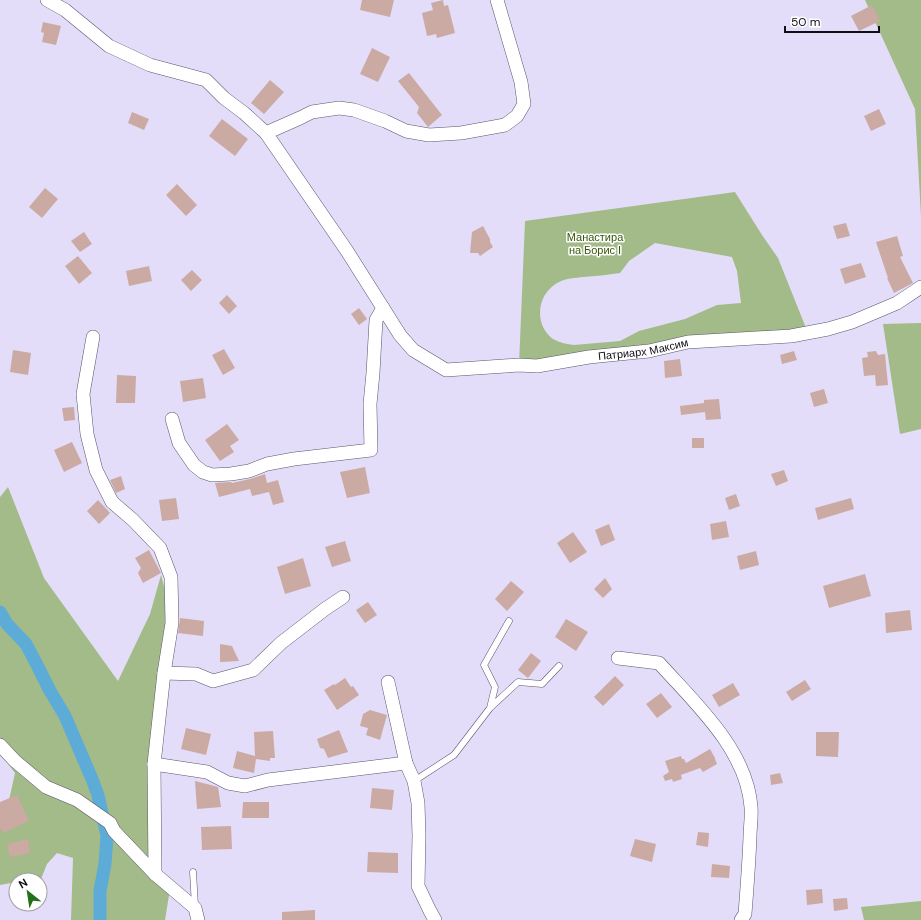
<svg xmlns="http://www.w3.org/2000/svg" width="921" height="920" viewBox="0 0 921 920" font-family="'DM Sans',sans-serif">
	<style>
		.green { fill: #a2bb88; fill-rule: evenodd }
		.lines { fill: none; stroke-linecap: round; stroke-linejoin: round }
		.canal { stroke: #5cacd7; stroke-width: 13 }
		.building { fill: #cbaaa3 }
		.lane-casing { stroke: #5a546d; stroke-width: 7 }
		.street-casing { stroke: #5a546d; stroke-width: 14 }
		.lane { stroke: #fff; stroke-width: 6 }
		.street { stroke: #fff; stroke-width: 13 }
		.labels { text-anchor: middle; dominant-baseline: central; stroke-width: 3; stroke-linejoin: round; paint-order: stroke }
		.park-label { font-size: 11px; fill: #375407; stroke: #fff }
		.street-label { font-size: 11px; fill: #0f0d16; stroke: #fff }
	</style>
	<rect width="100%" height="100%" fill="#e3ddf9"/>
	<path class="green" d="M 865,0 L 921,0 L 921,216 L 915,109 Z
		M 735,192 L 762,235 L 778,258 L 808,333 L 519,365 L 525,221 ZM 655,243 L 732,257 L 737,271 L 741,303 L 717,305 L 685,319 L 639,331 L 620,341 L 574,345 C 567,344 560,343 553,339 C 533,324 537,293 559,282 C 566,278 575,278 583,277 C 595,276 607,275 620,273 L 629,261 Z
		M 921,323 L 921,429 L 900,434 L 883,324 Z
		M 8,487 L 44,578 L 118,681 L 150,614 L 161,575 L 170,609 L 150,870 L 169,895 L 165,920 L 71,920 L 73,858 L 57,853 L 47,864 L 41,879 L 32,880 L 16,880 L 16,882 L 0,885 L 0,825 L 4,823 L 15,773 L 0,753 L 0,497 Z
		M 921,901 L 921,920 L 864,920 L 861,907 Z"/>
	<g class="lines">
		<path class="canal" d="M 0,612 L 7,624 L 26,644 L 35,661 L 49,689 L 65,716 L 92,779 L 98,795 L 107,836 L 105,864 L 100,891 L 100,920"/>
	</g>
	<path class="building" d="M 362,0 L 394,0 L 390,17 L 360,10 Z
		M 443,0 L 444,6 L 448,5 L 455,33 L 437,38 L 436,34 L 427,36 L 422,13 L 433,10 L 431,3 Z
		M 872,5 L 880,21 L 859,31 L 851,16 Z
		M 43,22 L 61,26 L 56,45 L 42,42 L 44,33 L 41,32 Z
		M 372,48 L 390,57 L 378,82 L 360,74 Z
		M 409,73 L 442,115 L 428,127 L 417,113 L 419,107 L 398,81 Z
		M 270,80 L 284,92 L 264,114 L 251,103 Z
		M 879,109 L 886,124 L 871,131 L 864,116 Z
		M 132,112 L 149,119 L 144,130 L 128,123 Z
		M 222,119 L 248,139 L 235,156 L 209,136 Z
		M 177,184 L 197,205 L 186,216 L 166,195 Z
		M 45,188 L 58,199 L 42,218 L 29,207 Z
		M 846,223 L 850,236 L 837,239 L 833,226 Z
		M 483,226 L 490,239 L 490,242 L 493,247 L 480,256 L 478,253 L 470,253 L 472,232 Z
		M 84,232 L 92,244 L 80,252 L 71,241 Z
		M 897,236 L 903,256 L 900,257 L 913,283 L 894,293 L 887,278 L 888,278 L 876,242 Z
		M 78,256 L 92,273 L 79,284 L 65,266 Z
		M 861,263 L 866,277 L 845,284 L 840,269 Z
		M 149,266 L 152,281 L 129,286 L 126,271 Z
		M 192,270 L 202,280 L 191,291 L 181,280 Z
		M 227,295 L 237,306 L 229,314 L 219,303 Z
		M 359,308 L 367,319 L 359,325 L 351,314 Z
		M 224,349 L 235,368 L 223,375 L 212,355 Z
		M 13,350 L 31,353 L 28,375 L 10,372 Z
		M 794,351 L 797,360 L 782,364 L 780,355 Z
		M 876,351 L 878,355 L 885,354 L 888,385 L 876,386 L 875,375 L 864,376 L 862,358 L 868,357 L 867,352 Z
		M 680,359 L 682,376 L 665,378 L 664,361 Z
		M 117,375 L 136,376 L 135,403 L 116,403 Z
		M 203,378 L 206,398 L 183,402 L 180,381 Z
		M 824,389 L 828,403 L 814,407 L 810,393 Z
		M 719,399 L 721,419 L 706,420 L 705,412 L 681,415 L 680,406 L 704,403 L 704,400 Z
		M 74,407 L 75,420 L 64,421 L 62,408 Z
		M 227,424 L 239,440 L 230,446 L 234,452 L 220,461 L 205,440 Z
		M 692,438 L 704,438 L 704,448 L 692,448 Z
		M 72,442 L 82,463 L 64,472 L 54,450 Z
		M 365,467 L 370,493 L 347,498 L 340,472 Z
		M 784,470 L 788,481 L 776,486 L 771,474 Z
		M 265,474 L 267,483 L 278,480 L 284,502 L 273,505 L 269,492 L 252,496 L 250,489 L 219,497 L 215,483 L 231,482 L 232,483 L 250,479 Z
		M 121,476 L 125,489 L 116,493 L 110,480 Z
		M 736,494 L 740,506 L 729,510 L 725,498 Z
		M 176,498 L 179,519 L 162,521 L 159,500 Z
		M 851,498 L 854,509 L 818,520 L 815,508 Z
		M 98,500 L 110,513 L 99,524 L 87,511 Z
		M 726,521 L 729,537 L 712,540 L 710,524 Z
		M 609,524 L 615,540 L 601,546 L 595,530 Z
		M 573,532 L 587,552 L 570,563 L 557,543 Z
		M 345,541 L 351,561 L 332,567 L 325,547 Z
		M 149,550 L 161,573 L 143,583 L 138,573 L 141,568 L 135,558 Z
		M 756,551 L 759,565 L 740,570 L 737,556 Z
		M 303,558 L 311,586 L 285,594 L 277,567 Z
		M 865,574 L 871,596 L 829,608 L 823,586 Z
		M 605,578 L 612,589 L 603,598 L 594,589 Z
		M 511,581 L 524,592 L 507,611 L 495,599 Z
		M 368,602 L 377,615 L 365,623 L 356,610 Z
		M 910,610 L 912,630 L 886,633 L 885,613 Z
		M 180,618 L 204,621 L 203,636 L 178,633 Z
		M 566,619 L 588,632 L 576,651 L 555,637 Z
		M 220,644 L 232,646 L 239,661 L 220,662 Z
		M 531,653 L 541,661 L 528,678 L 518,670 Z
		M 615,676 L 624,685 L 603,706 L 594,697 Z
		M 345,678 L 351,687 L 353,686 L 359,695 L 337,710 L 324,690 L 334,684 L 335,685 Z
		M 805,680 L 811,689 L 792,701 L 786,692 Z
		M 733,683 L 740,695 L 719,707 L 712,695 Z
		M 661,693 L 672,707 L 657,718 L 646,704 Z
		M 370,710 L 387,715 L 380,740 L 366,735 L 368,728 L 360,726 L 363,714 Z
		M 186,728 L 211,734 L 206,755 L 181,749 Z
		M 339,730 L 348,752 L 328,758 L 324,749 L 320,748 L 317,739 Z
		M 273,731 L 275,758 L 270,758 L 270,761 L 256,759 L 254,773 L 233,768 L 237,751 L 255,756 L 254,732 Z
		M 816,732 L 839,732 L 838,757 L 816,756 Z
		M 710,749 L 715,758 L 715,759 L 717,764 L 703,772 L 700,768 L 681,775 L 682,779 L 673,782 L 672,779 L 665,781 L 663,776 L 669,772 L 665,761 L 681,756 L 682,759 L 684,759 L 686,763 Z
		M 780,773 L 783,783 L 771,785 L 770,775 Z
		M 195,781 L 218,787 L 221,807 L 197,809 Z
		M 372,788 L 394,790 L 392,810 L 370,808 Z
		M 17,795 L 29,821 L 3,833 L 0,827 L 0,802 Z
		M 243,802 L 269,802 L 269,818 L 242,818 Z
		M 231,826 L 232,849 L 202,850 L 201,827 Z
		M 698,832 L 709,833 L 708,847 L 696,845 Z
		M 28,839 L 30,853 L 10,857 L 7,844 Z
		M 635,839 L 656,844 L 652,862 L 630,856 Z
		M 368,852 L 398,853 L 398,873 L 367,872 Z
		M 712,864 L 730,866 L 729,878 L 711,877 Z
		M 822,889 L 823,903 L 807,905 L 806,890 Z
		M 847,898 L 848,909 L 834,911 L 833,899 Z
		M 315,910 L 315,920 L 282,920 L 282,912 Z"/>
	<g class="lines">
		<defs>
			<path id="lane" d="M 490,708 L 518,682 L 542,684 L 559,666
				M 414,781 L 454,755 L 490,708 L 495,687 L 484,665 L 509,621
				M 193,872 L 195,906"/>
			<g id="street">
				<path d="M 47,0 L 65,10 L 109,46 L 150,65 L 206,80 L 224,98 L 244,113 L 266,133 L 347,251 L 383,308 L 376,320 L 373,373 L 370,404 L 371,450 L 294,459 L 267,464 L 249,471 L 231,474 L 212,475 L 203,472 L 194,465 L 179,443 L 172,419"/>
				<path d="M 266,133 L 300,118 L 312,112 L 339,108 L 354,110 L 385,121 L 406,131 L 429,135 L 461,133 L 505,125 L 517,116 L 524,104 L 521,82 L 497,0"/>
				<path id="s1" d="M 383,308 L 400,335 L 413,350 L 446,370 L 519,365 L 537,366 L 589,357 L 649,351 L 688,342 L 791,336 L 828,329 L 852,322 L 897,303 L 921,287"/>
				<path d="M 93,337 L 83,394 L 87,434 L 96,470 L 112,502 L 133,520 L 160,548 L 171,577 L 172,623 L 164,673 L 154,764 L 155,874"/>
				<path d="M 618,658 L 659,663 C 695,703 747,750 751,807 C 752,817 750,827 750,837 C 749,863 747,888 745,914 L 741,920"/>
				<path d="M 164,673 L 196,674 L 213,681 L 253,670 L 281,643 L 325,609 L 343,597"/>
				<path d="M 388,682 L 406,763 L 414,781 L 418,803 L 419,836 L 418,886 L 430,911 L 435,920"/>
				<path d="M 0,745 L 15,761 L 46,787 L 77,800 L 110,823 L 114,831 L 155,874 L 195,908 L 198,920"/>
				<path d="M 154,764 L 207,772 L 228,783 L 245,786 L 268,780 L 406,763"/>
			</g>
		</defs>
		<use href="#lane" class="lane-casing"/>
		<use href="#street" class="street-casing"/>
		<use href="#lane" class="lane"/>
		<use href="#street" class="street"/>
	</g>
	<g class="labels">
		<g class="park-label">
			<text x="595" y="237">Манастира<tspan x="595" dy="13">на Борис І</tspan></text>
		</g>
		<g class="street-label">
			<text stroke="none"><textPath href="#s1" startOffset="289">Патриарх Максим</textPath></text>
		</g>
	</g>
	<g transform="translate(28 892) rotate(330)"><circle r="19" fill="#ffffff" stroke="#9f9ea2"/>
	<path d="M0-3L7 15L0 10L-7 15Z" fill="#217119"/>
	<text y="-6" font-size="11" font-weight="bold" text-anchor="middle" fill="#0f0d16">N</text>
	</g>
	<path d="M785 26v6h94v-6" fill="none" stroke="#0f0d16" stroke-width="2"/>
	<text x="791" y="26" font-size="12" fill="#0f0d16" stroke="#ffffff" stroke-width="3" paint-order="stroke">50 m</text>
</svg>
